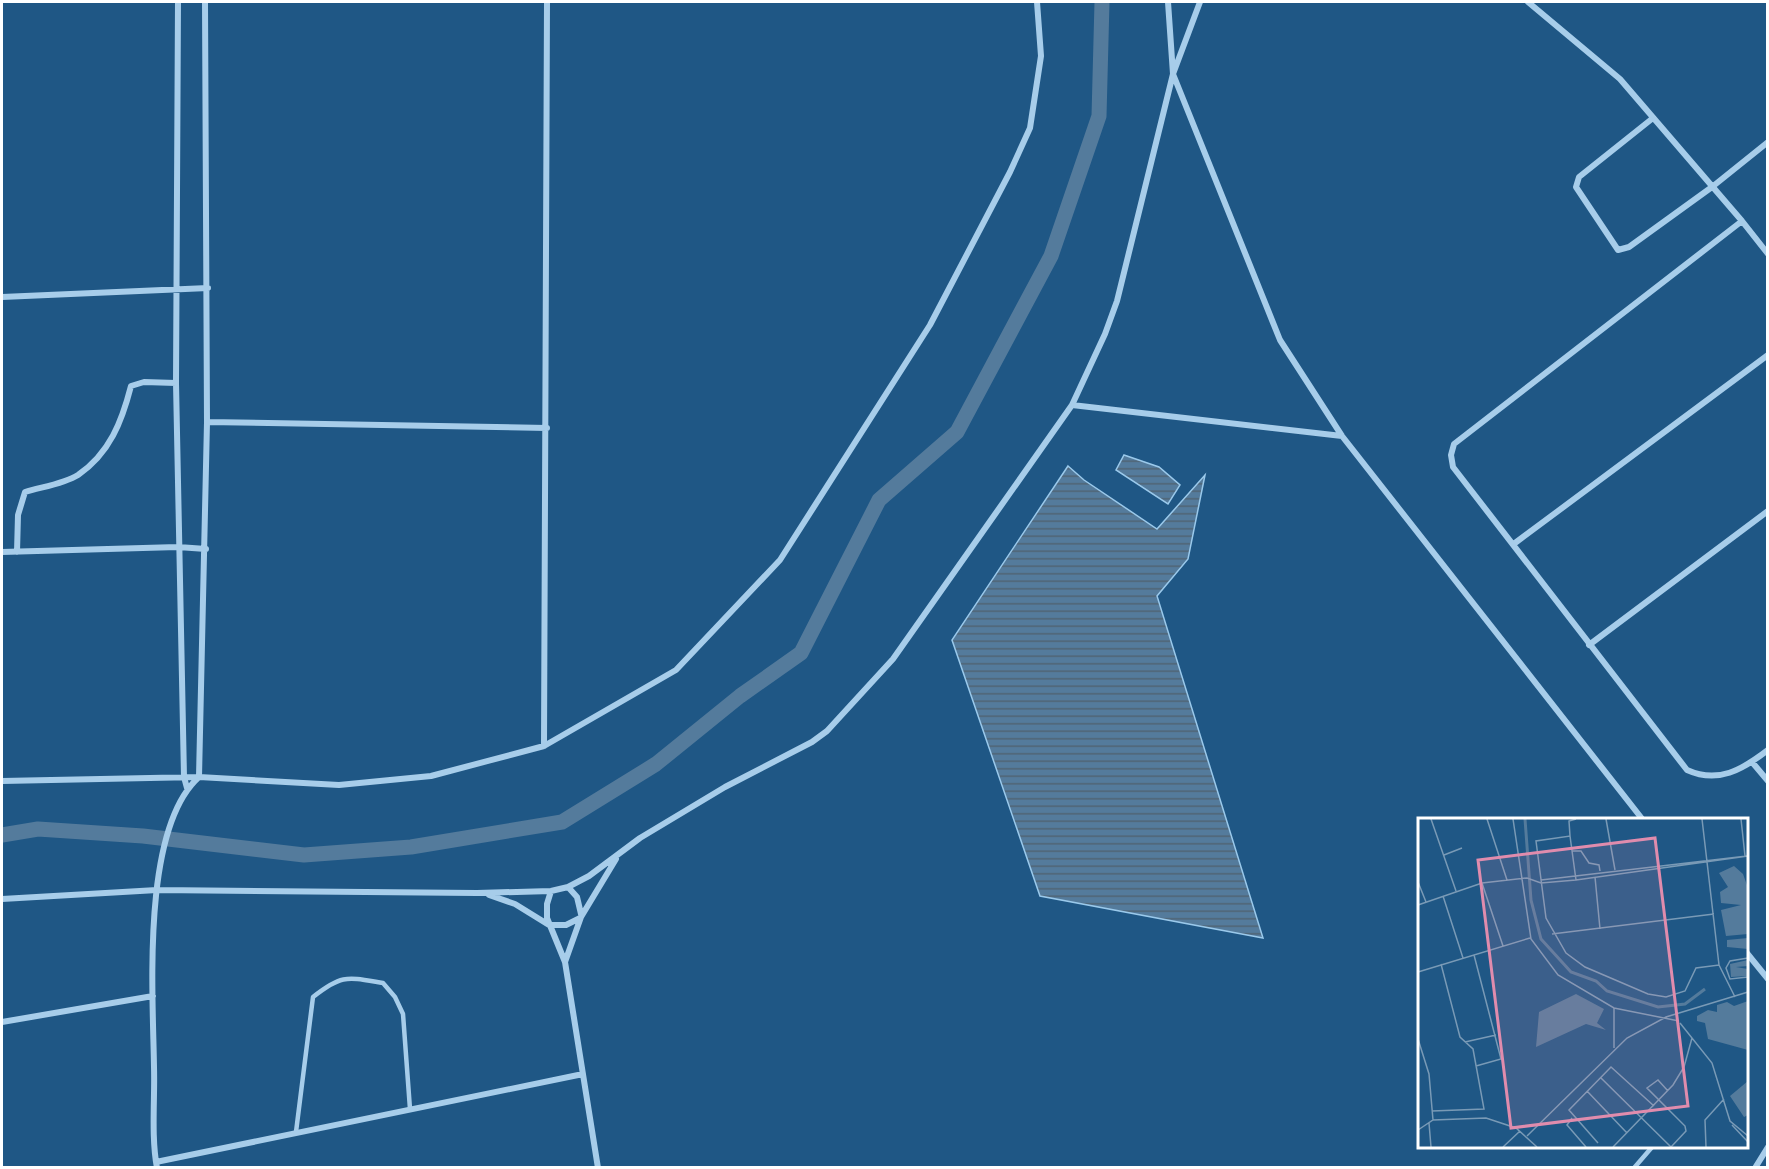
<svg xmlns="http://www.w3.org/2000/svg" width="1769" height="1169" viewBox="0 0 1769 1169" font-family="'Source Sans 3',sans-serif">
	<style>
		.water { fill: url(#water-rules); stroke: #9ac9eb; stroke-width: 1.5 }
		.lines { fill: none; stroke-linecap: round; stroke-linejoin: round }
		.canal { stroke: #547b9c; stroke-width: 15 }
		.lane { stroke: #a7cdea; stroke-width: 4.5 }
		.street { stroke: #a7cdea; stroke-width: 6 }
		.inset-river { fill: none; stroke: #547b9c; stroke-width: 3 }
		.inset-road { fill: none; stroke: #799ab6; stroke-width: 1.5 }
		.view { fill: #e08cad; fill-opacity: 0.15; stroke: #e08cad; stroke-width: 3 }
		.inset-edge { fill: none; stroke: #fff; stroke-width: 3 }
	</style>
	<defs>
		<pattern id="water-rules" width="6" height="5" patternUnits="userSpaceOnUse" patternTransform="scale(1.5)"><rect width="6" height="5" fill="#547b9c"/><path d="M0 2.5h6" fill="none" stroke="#506474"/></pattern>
	</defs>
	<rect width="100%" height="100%" fill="#1f5785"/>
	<path class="water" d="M 1124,455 L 1159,467 L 1180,485 L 1168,504 L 1116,470 Z
		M 1068,466 L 1084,480 L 1157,529 L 1205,475 L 1188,559 L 1157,596 L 1263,938 L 1040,896 L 952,640 Z"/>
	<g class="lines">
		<path class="canal" d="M 2,835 L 38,829 L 143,836 L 304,855 L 411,847 L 562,822 L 656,764 L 740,696 L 801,653 L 879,500 L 957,432 L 1051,256 L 1099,116 L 1102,2"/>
		<path class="lane" d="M 296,1132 L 313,997 C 342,974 347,977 383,983 L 395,997 L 403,1014 L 410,1109
			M 1634,1168 L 1653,1146"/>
		<path class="street" d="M 178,2 L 176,383 L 184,777 L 187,788
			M 1168,2 L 1173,74 L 1280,340 L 1342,436 L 1643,820
			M 1528,2 L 1620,79 L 1742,221 L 1768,254
			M 1653,118 L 1579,177 L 1576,187 L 1618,250 L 1629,247 L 1712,187 L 1768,142
			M 1742,221 L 1454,444 L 1451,455 L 1453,467 L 1687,770 C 1718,784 1742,770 1768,750
			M 2,297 L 208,288
			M 1072,405 L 1342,436
			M 207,422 L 547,428
			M 1515,543 L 1768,355
			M 2,552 L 178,547 L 206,549
			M 17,552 L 18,515 L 25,492 C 41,487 64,484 78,475 C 110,453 122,421 131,386 L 144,382 L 176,383
			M 1589,645 L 1768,511
			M 544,746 L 547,2
			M 1752,762 L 1768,781
			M 2,781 L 199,777 L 339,785 L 431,776 L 544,746 L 676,670 L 780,560 L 930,325 L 1010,172 L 1030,128 L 1041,56 L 1037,2
			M 568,887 L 577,897 L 581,914
			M 551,891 L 547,904 L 547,918 L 565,962 L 598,1168
			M 489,895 L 515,904 L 549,925 L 566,925 L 580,918
			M 2,899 L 157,890 L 477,893 L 551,891 L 568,887 L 589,876 L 640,838 L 725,787 L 812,742 L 827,731 L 893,659 L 1072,405 L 1105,334 L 1117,301 L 1173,74 L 1200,2
			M 1746,952 L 1768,979
			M 565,962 L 581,917 L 616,859
			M 2,1022 L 153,996
			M 156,1162 L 583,1074
			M 157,1168 C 151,1136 155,1099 154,1067 C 153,994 141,829 199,777 L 207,422 L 205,2
			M 1755,1168 L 1768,1147"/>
	</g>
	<g transform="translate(1418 818)">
		<rect width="330" height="330" fill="#1f5785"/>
		<path d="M 316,48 L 325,56 L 330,70 L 330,116 L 308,118 L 303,92 L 323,87 L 303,85 L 302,74 L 310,69 L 301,55 ZM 330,120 L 330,131 L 309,129 L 309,122 ZM 330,142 L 330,148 L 318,149 L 330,151 L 330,158 L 313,159 L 312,146 ZM 158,176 L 186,191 L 179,205 L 188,212 L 168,206 L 118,229 L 121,194 ZM 330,183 L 330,232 L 290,221 L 287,205 L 279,203 L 279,198 L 290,192 L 299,194 L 299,187 L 309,184 L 316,188 ZM 330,263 L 330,297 L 326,299 L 312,278 Z" fill="#547b9c"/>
		<path class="inset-river" d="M 107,1 L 113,82 L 123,121 L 153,154 L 178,163 L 189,173 L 240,189 L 267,186 L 287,171"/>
		<path class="inset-road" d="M 13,1 L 38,73M 69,1 L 89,62M 95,1 L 113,121 L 140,157 L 196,190 L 261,203M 188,1 L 197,52M 284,1 L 301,147M 323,1 L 327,38M 152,18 L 151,3 L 158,1M 154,33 L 163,33 L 171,45 L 181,47 L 182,53M 26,37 L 44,30M 177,59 L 182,111M 123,62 L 329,38M 158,62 L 152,18 L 118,23 L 128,100 L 148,135 L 167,149 L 230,176 L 248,179 L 267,173 L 278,150 L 301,147 L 317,179M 0,64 L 8,84M 64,65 L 85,128M 25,78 L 45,140M 0,87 L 64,65 L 109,60 L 123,65 L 158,62 L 330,38M 134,116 L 296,96M 56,137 L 83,241 L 58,248M 330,140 L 312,143 L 308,150 L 312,161 L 330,159M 0,154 L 112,120M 196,190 L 196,230M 262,205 L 294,245 L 312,303 L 330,318M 0,221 L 11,256 L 15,302M 47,224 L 78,217M 183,260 L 253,329M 169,273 L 209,315M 250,273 L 240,262 L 229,270 L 267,308 L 268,313 L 253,329M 14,293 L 66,291 L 55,231 L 42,219 L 23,146M 154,300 L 149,307 L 168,329M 11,305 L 13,329M 314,307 L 330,324M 0,312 L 15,302 L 68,300 L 98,310 L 119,329M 109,318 L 209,220 L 248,199 L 330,174M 180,325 L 151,292 L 193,249 L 236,288M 85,329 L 102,313M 195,329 L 255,267 L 266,249 L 274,220M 288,329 L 287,302 L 306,281"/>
		<path class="view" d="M 237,20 L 270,288 L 93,310 L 60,42 Z"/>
		<rect width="330" height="330" class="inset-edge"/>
	</g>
	<rect width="1769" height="1169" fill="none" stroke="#ffffff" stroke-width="6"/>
</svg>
